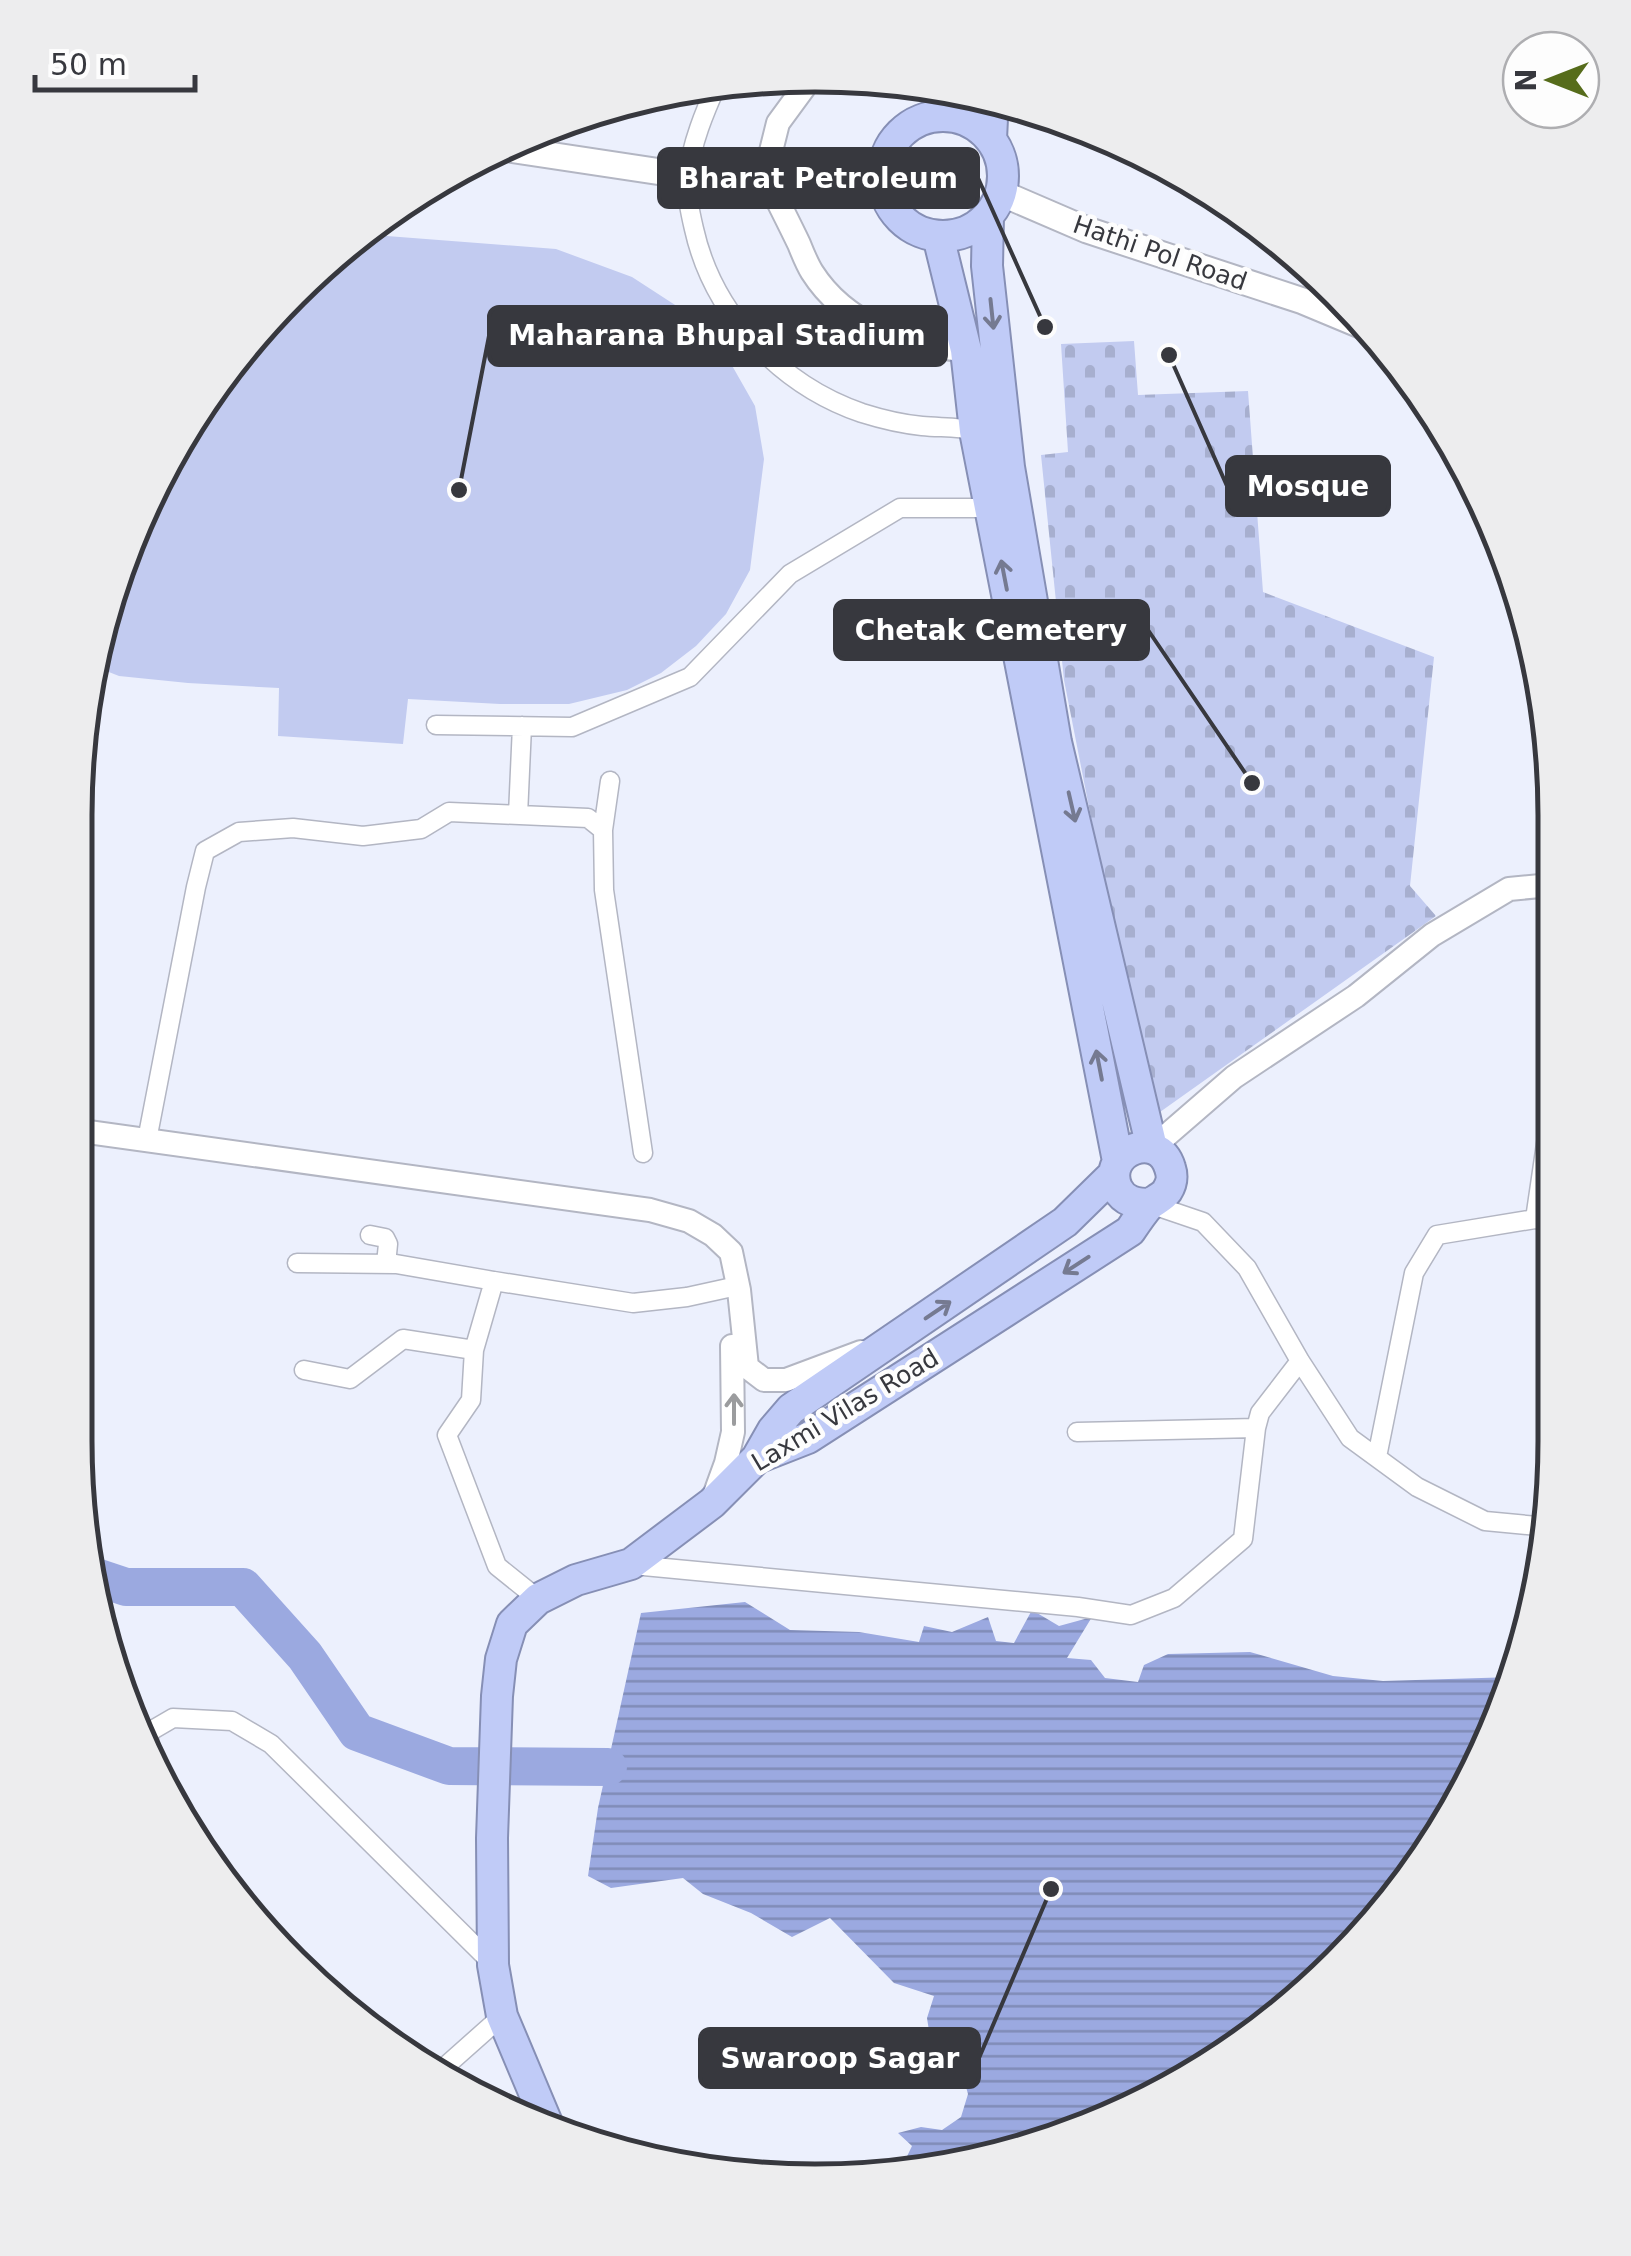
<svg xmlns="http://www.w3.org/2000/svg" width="1631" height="2256" viewBox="0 0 1631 2256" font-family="'DejaVu Sans',sans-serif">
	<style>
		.cemetery { fill: url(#cemetery-stones) }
		.park { fill: #c2cbf0 }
		.water { fill: url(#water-rules) }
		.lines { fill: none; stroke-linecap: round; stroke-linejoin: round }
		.river { stroke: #9ba9e0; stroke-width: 38 }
		.minor-casing { stroke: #b3b6c3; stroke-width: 21 }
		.tertiary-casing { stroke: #b3b6c3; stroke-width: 26 }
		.secondary-casing { stroke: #b3b6c3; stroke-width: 29 }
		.trunk-casing { stroke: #868fb5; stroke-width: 34 }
		.minor { stroke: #fff; stroke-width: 18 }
		.tertiary { stroke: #fff; stroke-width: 22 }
		.secondary { stroke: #fff; stroke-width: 25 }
		.trunk { stroke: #c0cbf7; stroke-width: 30 }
		.oneway { stroke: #757a91 }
		.oneway2 { stroke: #9b9c9e }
		.labels { text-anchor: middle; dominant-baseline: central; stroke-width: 9; stroke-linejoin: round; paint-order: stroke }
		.street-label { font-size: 25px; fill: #37383e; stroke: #fdfdfd }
		.rim { fill: none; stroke: #37383e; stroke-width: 5 }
		.leader { fill: none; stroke: #37383e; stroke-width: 4 }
		.callout-dot { fill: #37383e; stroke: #fdfdfd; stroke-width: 4 }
		.callout { fill: #37383e; stroke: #37383e; stroke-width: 4 }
		.callout-label { font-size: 28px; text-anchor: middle; font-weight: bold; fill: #fff }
	</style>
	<defs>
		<pattern id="cemetery-stones" width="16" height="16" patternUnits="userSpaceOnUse" patternTransform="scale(2.5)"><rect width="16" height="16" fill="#c2cbf0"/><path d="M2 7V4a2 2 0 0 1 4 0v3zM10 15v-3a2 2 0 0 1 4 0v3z" fill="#a7afcf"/></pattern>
		<pattern id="water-rules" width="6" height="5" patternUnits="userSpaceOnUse" patternTransform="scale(2.5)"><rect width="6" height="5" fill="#9ba9e0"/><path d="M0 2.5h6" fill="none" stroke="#7f8bb7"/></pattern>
	</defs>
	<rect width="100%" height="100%" fill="#ecf0fd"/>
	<path class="cemetery" d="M 1134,341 L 1138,395 L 1248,391 L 1263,592 L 1434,657 L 1410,886 L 1436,916 L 1160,1112 L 1110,914 L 1064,680 L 1041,455 L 1068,452 L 1061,344 Z"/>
	<path class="park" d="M 361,234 L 556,249 L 632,277 L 689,314 L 730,362 L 755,406 L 764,459 L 750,570 L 726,614 L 696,646 L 661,673 L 627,690 L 569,704 L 500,704 L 408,699 L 403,744 L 278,736 L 279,688 L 188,683 L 119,676 L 91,665 L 175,445 L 328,258 Z"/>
	<path class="water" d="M 745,1602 L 790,1630 L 859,1632 L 919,1642 L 924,1626 L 952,1632 L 988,1617 L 996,1641 L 1014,1643 L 1032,1610 L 1059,1626 L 1092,1617 L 1067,1658 L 1091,1660 L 1105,1678 L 1138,1682 L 1144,1665 L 1168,1654 L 1250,1652 L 1333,1676 L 1383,1681 L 1514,1677 L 1480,1767 L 1403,1891 L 1303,1998 L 1099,2124 L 912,2175 L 898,2175 L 912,2146 L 898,2133 L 921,2127 L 942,2130 L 961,2117 L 968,2094 L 959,2062 L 930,2037 L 927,2018 L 934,1996 L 894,1983 L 830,1918 L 792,1937 L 751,1913 L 703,1894 L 683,1878 L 611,1888 L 588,1876 L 598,1808 L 641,1613 Z"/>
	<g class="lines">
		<path class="river" d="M 93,1576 L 126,1587 L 243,1587 L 305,1656 L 357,1732 L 449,1766 L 608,1767"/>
		<defs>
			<path id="minor" d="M 718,82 C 705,111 691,144 688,176 C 686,194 690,212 694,229 C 713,314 780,385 862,413 C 881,419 902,424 922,426 C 940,428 957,426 975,431
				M 436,725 L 572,727 L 690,677 L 790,574 L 900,508 L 998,508
				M 518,815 L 522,726
				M 603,830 L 610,781
				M 147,1140 L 196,887 L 205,851 L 239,832 L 293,828 L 363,836 L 421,829 L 449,812 L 588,818 L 603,830 L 604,890 L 643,1153
				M 1150,1204 L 1203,1222 L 1247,1268 L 1300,1361 L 1350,1438 L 1417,1487 L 1485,1521 L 1548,1527
				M 1535,1219 L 1552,1103
				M 370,1235 L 385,1238 L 388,1244 L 386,1264
				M 297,1263 L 396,1264 L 494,1281
				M 304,1370 L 350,1379 L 403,1339 L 474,1350
				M 1077,1432 L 1256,1428 L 1260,1413 L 1300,1361
				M 1377,1457 L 1414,1273 L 1437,1235 L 1535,1219 L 1553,1221
				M 633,1565 L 1078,1607 L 1131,1615 L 1174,1598 L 1243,1539 L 1256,1428
				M 538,1599 L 497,1566 L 447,1435 L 471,1400 L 474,1350 L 494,1281 L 633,1303 L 687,1297 L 728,1288
				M 149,1740 L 149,1732 L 173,1718 L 232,1721 L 271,1744 L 493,1964
				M 439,2072 L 502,2016"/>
			<path id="tertiary" d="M 811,78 L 778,123 L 765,175 C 776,198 788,221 799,244 C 803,254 807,264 812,272 C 845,324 908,347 966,350
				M 81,1131 L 650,1210 L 689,1221 L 713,1235 L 731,1252 L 739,1290 L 747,1367 L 764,1380 L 786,1380 L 861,1352
				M 1152,1148 L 1234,1077 L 1356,996 L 1432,935 L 1509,889 L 1551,885
				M 714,1496 L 726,1463 L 733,1432 L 732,1346"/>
			<path id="secondary" d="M 502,148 L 688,176 L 883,174
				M 1001,193 L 1087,230 L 1303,301 L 1375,331"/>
			<path id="trunk" d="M883 176a60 60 0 1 1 120 0a60 60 0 1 1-120 0Z
				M 991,139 L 993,98
				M 988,217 L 987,266 L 1009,467 L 1056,742 L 1152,1148
				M 938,236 L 966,350 L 975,431 L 1118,1161
				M 757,1458 L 773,1430 L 791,1409 L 1065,1222 L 1114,1174
				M 547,2123 L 502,2016 L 493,1965 L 492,1838 L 497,1696 L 501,1659 L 512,1624 L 538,1599 L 576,1580 L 631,1564 L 712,1503 L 757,1458 L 808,1438 L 1130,1231 C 1136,1222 1142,1213 1149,1205 C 1155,1200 1163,1197 1167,1191 C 1172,1183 1173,1177 1170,1168 C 1158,1128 1101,1152 1117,1188 C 1124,1202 1137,1204 1150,1204"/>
		</defs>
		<use href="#minor" class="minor-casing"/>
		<use href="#tertiary" class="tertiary-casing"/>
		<use href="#secondary" class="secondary-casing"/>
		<use href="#trunk" class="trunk-casing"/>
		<use href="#minor" class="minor"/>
		<use href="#tertiary" class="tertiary"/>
		<use href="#secondary" class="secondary"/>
		<use href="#trunk" class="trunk"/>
	</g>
	<defs><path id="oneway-shaft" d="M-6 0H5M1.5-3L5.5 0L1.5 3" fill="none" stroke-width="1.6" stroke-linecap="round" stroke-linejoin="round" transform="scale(2.5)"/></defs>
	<g class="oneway">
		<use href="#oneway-shaft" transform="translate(992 314) rotate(84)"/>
		<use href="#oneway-shaft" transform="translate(1004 575) rotate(-101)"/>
		<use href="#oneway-shaft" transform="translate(1072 807) rotate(77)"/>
		<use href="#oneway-shaft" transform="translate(1099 1065) rotate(-101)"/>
		<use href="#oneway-shaft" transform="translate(1076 1265) rotate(147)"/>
		<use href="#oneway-shaft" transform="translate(938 1310) rotate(-34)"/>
	</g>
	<use class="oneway2" href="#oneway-shaft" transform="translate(734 1409) rotate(-90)"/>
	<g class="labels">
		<g class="street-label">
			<text transform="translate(1160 253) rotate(19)">Hathi Pol Road</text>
			<text transform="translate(845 1410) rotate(-31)">Laxmi Vilas Road</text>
		</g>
	</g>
	<path d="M0 0H1631V2256H0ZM815 92H815A723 723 0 0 1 1538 815V1441A723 723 0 0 1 815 2164H815A723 723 0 0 1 92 1441V815A723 723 0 0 1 815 92Z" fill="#ededee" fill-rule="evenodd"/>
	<path class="rim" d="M815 92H815A723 723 0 0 1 1538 815V1441A723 723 0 0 1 815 2164H815A723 723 0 0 1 92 1441V815A723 723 0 0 1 815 92Z"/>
	<path class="leader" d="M1045 327L978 178M459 490L489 336M1169 355L1227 486M1252 783L1148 630M1051 1889L979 2058"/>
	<g class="callout-dot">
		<circle cx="1045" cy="327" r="10"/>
		<circle cx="459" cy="490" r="10"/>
		<circle cx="1169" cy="355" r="10"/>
		<circle cx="1252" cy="783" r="10"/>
		<circle cx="1051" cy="1889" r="10"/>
	</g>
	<g class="callout">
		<rect x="659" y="149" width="319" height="58" rx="10"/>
		<rect x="489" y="307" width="457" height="58" rx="10"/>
		<rect x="1227" y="457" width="162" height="58" rx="10"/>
		<rect x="835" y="601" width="313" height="58" rx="10"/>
		<rect x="700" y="2029" width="279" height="58" rx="10"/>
	</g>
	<g class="callout-label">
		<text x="818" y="188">Bharat Petroleum</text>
		<text x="717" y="345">Maharana Bhupal Stadium</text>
		<text x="1308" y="496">Mosque</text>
		<text x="991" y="640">Chetak Cemetery</text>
		<text x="840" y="2068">Swaroop Sagar</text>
	</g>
	<g transform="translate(1551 80) rotate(270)"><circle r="48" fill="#fdfdfd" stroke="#aeaeb1" stroke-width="2.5"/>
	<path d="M0-8L18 38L0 25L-18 38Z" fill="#566c1b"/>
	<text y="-15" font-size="28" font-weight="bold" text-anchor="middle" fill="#37383e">N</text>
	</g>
	<path d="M35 75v15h160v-15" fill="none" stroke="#37383e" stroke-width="5"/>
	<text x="50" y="75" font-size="30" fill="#37383e" stroke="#fdfdfd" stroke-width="8" paint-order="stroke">50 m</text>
</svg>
